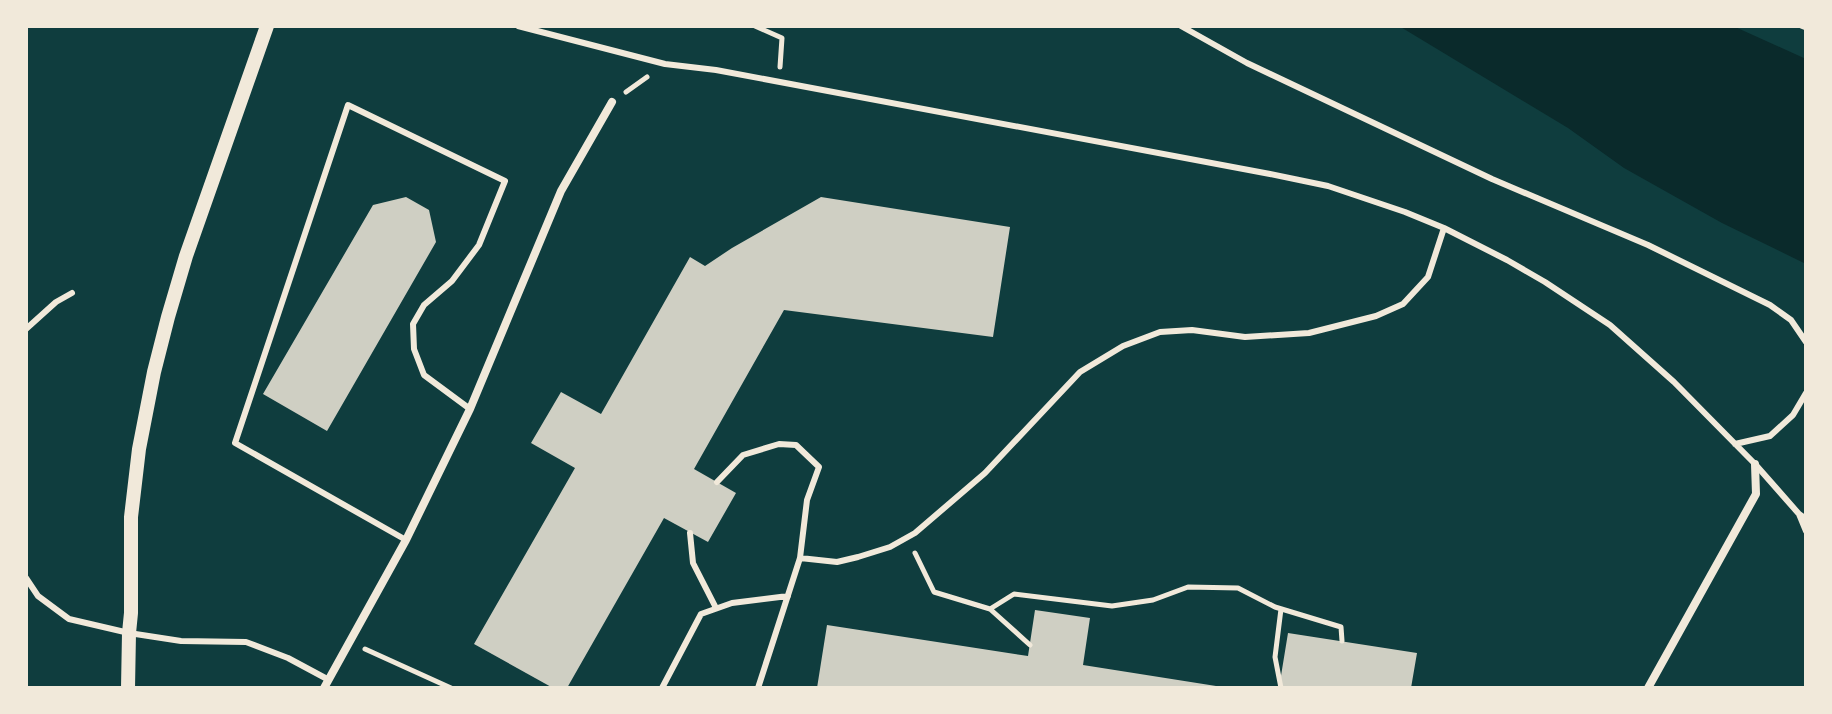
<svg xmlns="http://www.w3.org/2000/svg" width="1832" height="714" viewBox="0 0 1832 714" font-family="Lora,serif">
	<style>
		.water { fill: #0a2a2b }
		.building { fill: #cfcfc3 }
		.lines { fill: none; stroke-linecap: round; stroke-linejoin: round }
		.path { stroke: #f1e9da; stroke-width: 5 }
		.service { stroke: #f1e9da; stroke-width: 6 }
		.minor { stroke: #f1e9da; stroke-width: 8 }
		.tertiary { stroke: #f1e9da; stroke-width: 14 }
	</style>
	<rect width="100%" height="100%" fill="#0f3d3e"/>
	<path class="water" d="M 1399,26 L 1733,26 L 1806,59 L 1806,264 L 1722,223 L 1624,168 L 1568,128 Z"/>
	<path class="building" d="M 406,197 L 429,210 L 436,242 L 327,431 L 263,394 L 373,205 Z
		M 821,197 L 1010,227 L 993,337 L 784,310 L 694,469 L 736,493 L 708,542 L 664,518 L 567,688 L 553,688 L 474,644 L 575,468 L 531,443 L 561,392 L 601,414 L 690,257 L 705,266 L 732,248 Z
		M 1035,610 L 1090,618 L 1083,665 L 1216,686 L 1216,688 L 817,688 L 827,625 L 1028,656 Z
		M 1288,633 L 1417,653 L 1411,688 L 1279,688 Z"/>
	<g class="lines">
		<path class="path" d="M 755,26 L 782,38 L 780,67
			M 1801,26 L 1806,28
			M 626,92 L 647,77
			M 915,553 L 934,592 L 990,609 L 1030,645
			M 990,609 L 1014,594 L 1112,606 L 1153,600 L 1188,587 L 1238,588 L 1275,607 L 1341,627 L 1342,641
			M 365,649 L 451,688
			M 1281,688 L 1275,657 L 1281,609"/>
		<path class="service" d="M 518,26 L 665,64 L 716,70 L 1270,174 L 1328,186 L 1405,212 L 1444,228 L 1507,260 L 1545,282 L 1610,325 L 1674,382 L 1755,464 L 1799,514 L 1806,519
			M 1181,26 L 1247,63 L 1492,179 L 1648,245 L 1770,305 L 1791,320 L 1806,342
			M 26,329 L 56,302 L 72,293
			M 1735,444 L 1770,436 L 1793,415 L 1806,393
			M 717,482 L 743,455 L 779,444 L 796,445 L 819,467 L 807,500 L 800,558 L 758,688
			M 1799,514 L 1806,531
			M 690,533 L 693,563 L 716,608
			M 406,540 L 235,443 L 348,105 L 505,181 L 479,245 L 452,281 L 424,305 L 413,324 L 414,349 L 424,375 L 470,409
			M 800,558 L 837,562 L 858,557 L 890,547 L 915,533 L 985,473 L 1080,372 L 1123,346 L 1160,332 L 1192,330 L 1245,337 L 1309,333 L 1376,316 L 1403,304 L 1428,277 L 1444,228
			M 26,578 L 38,596 L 69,619 L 129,633 L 181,641 L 246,642 L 288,658 L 329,680
			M 662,688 L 701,614 L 732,603 L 788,596"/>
		<path class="minor" d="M 324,688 L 406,540 L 470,409 L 561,191 L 612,102
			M 1648,688 L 1756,494 L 1755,464"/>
		<path class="tertiary" d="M 128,688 L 129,633 L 131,613 L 131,517 L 139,449 L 154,372 L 168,317 L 186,256 L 267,26"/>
	</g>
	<rect width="1832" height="714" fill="none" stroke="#f1e9da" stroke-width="56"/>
</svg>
